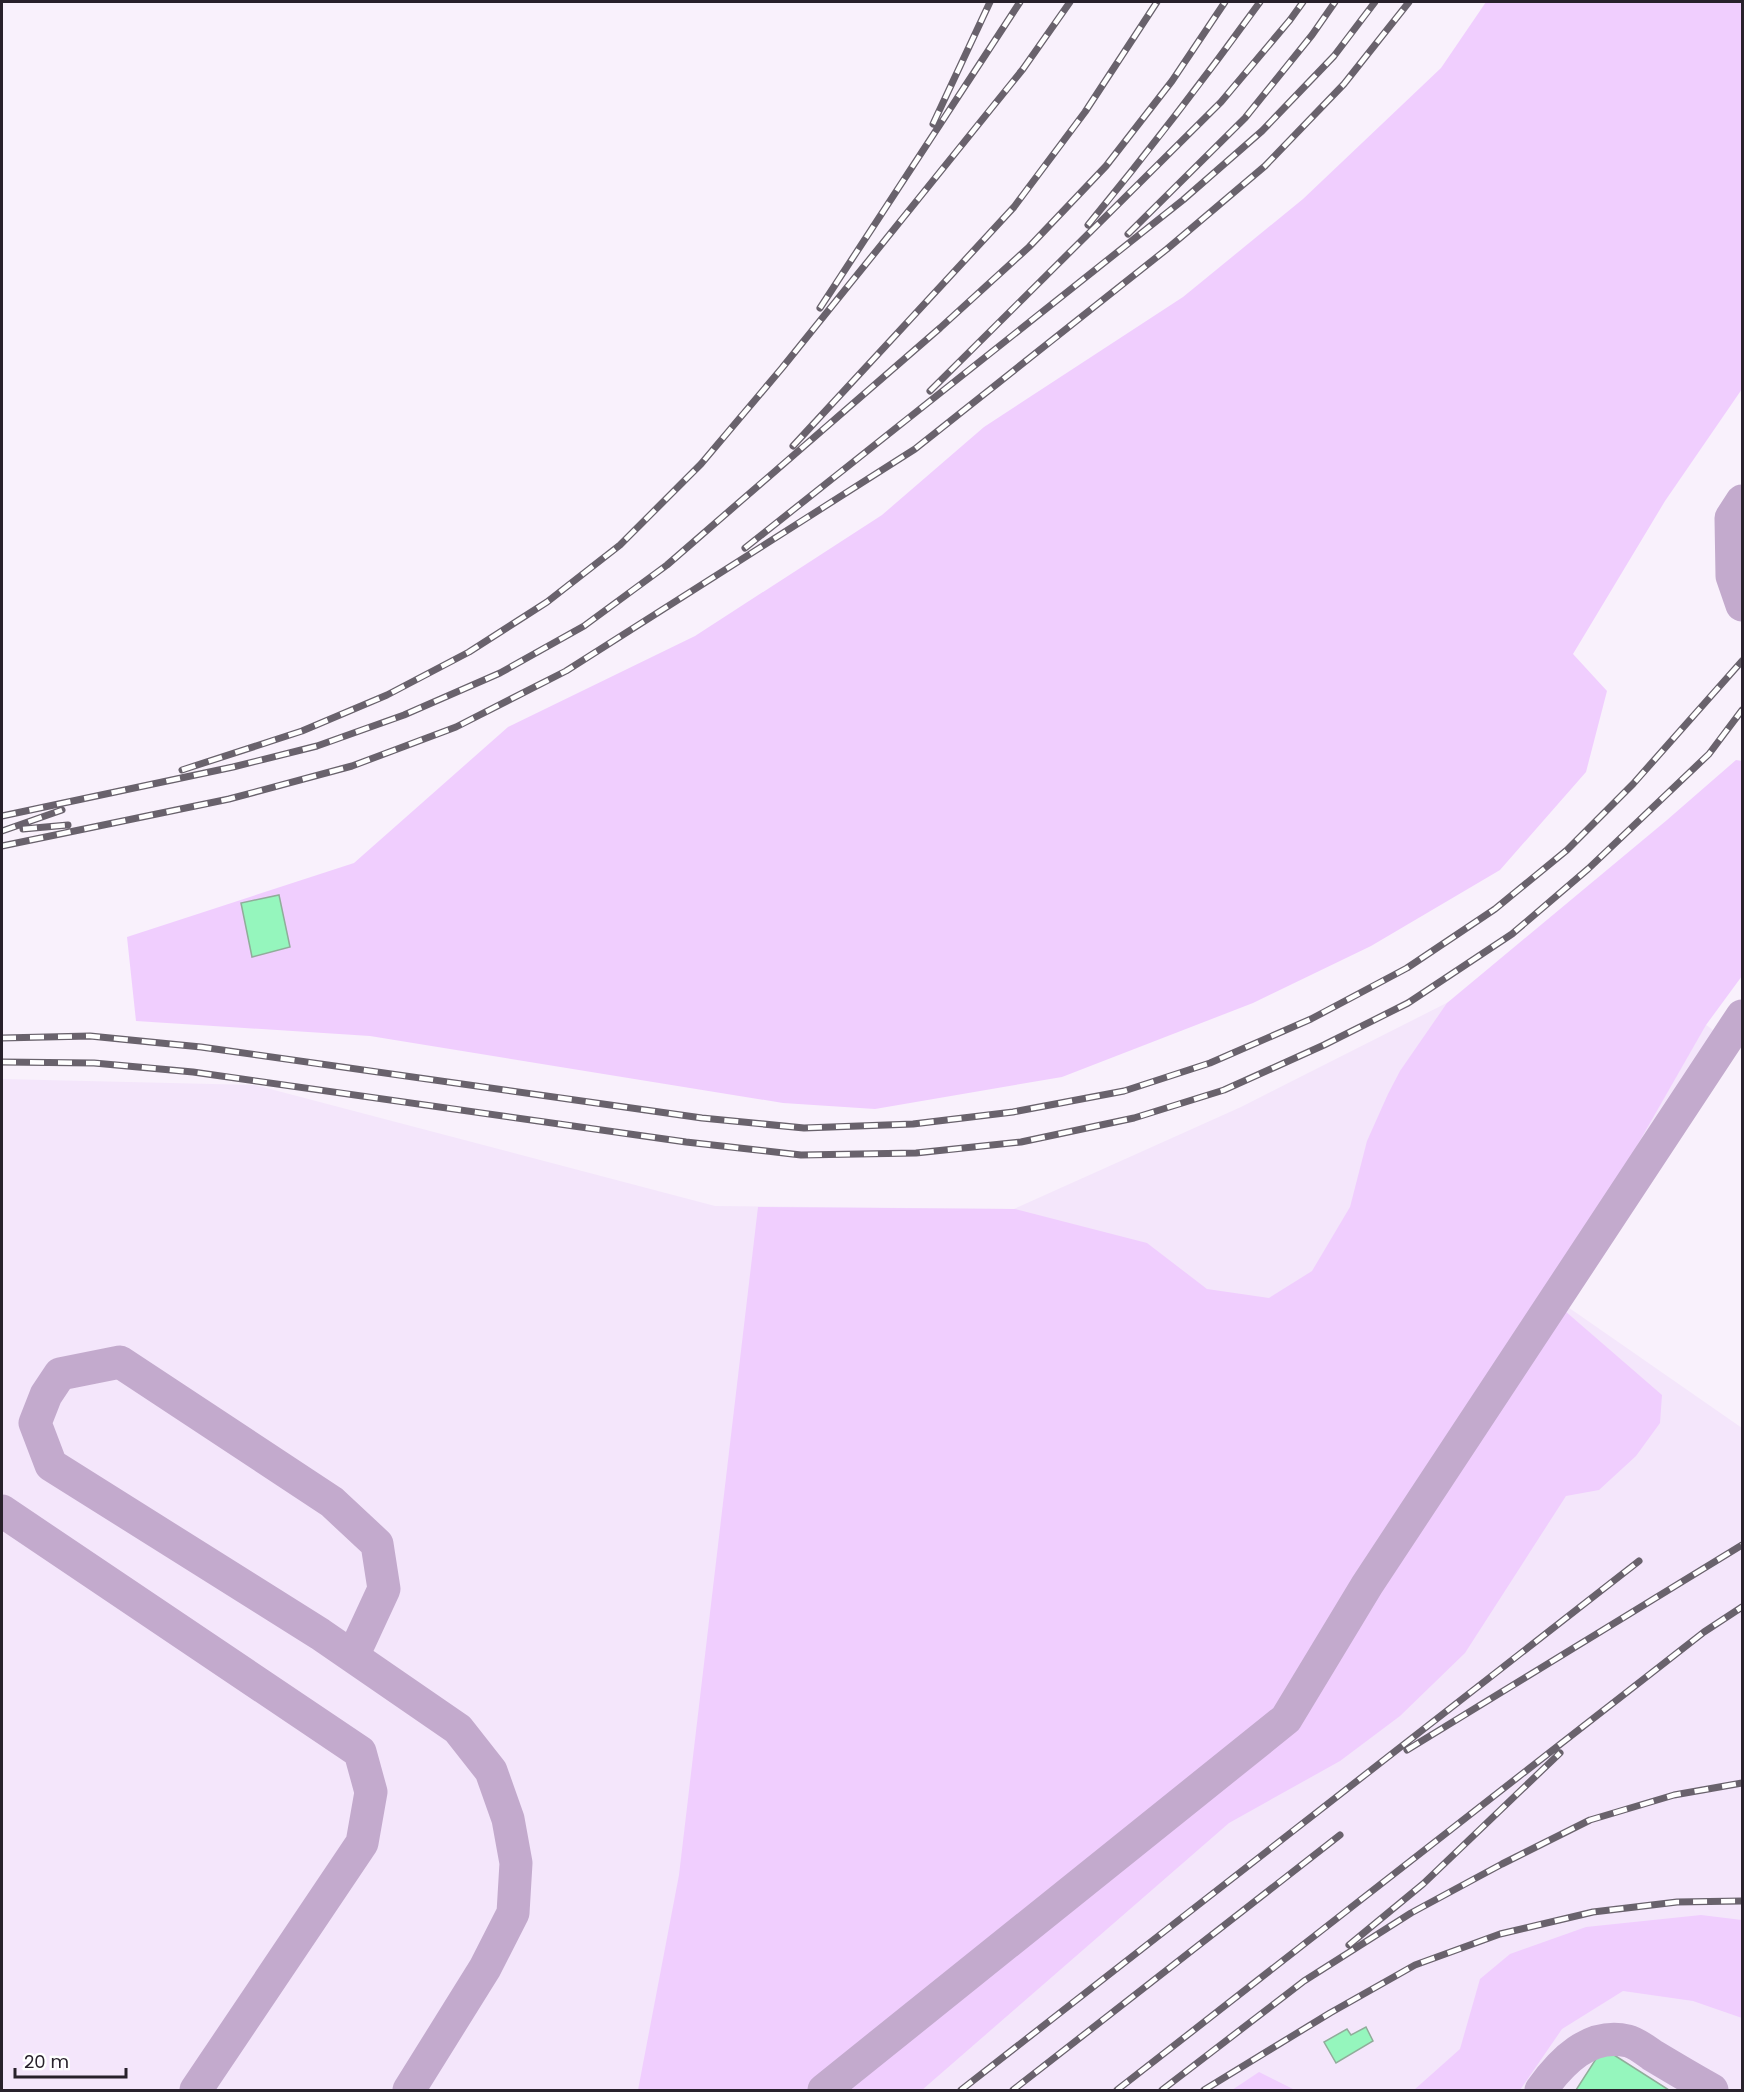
<svg xmlns="http://www.w3.org/2000/svg" width="1744" height="2092" viewBox="0 0 1744 2092" font-family="Poppins,sans-serif">
	<style>
		.built { fill: #f4e6fb }
		.green { fill: #f0cefe }
		.building { fill: #95f6bd; stroke: #90ad9a; stroke-width: 1.5 }
		.lines { fill: none; stroke-linecap: round; stroke-linejoin: round }
		.minor { stroke: #c3aacd; stroke-width: 33 }
		.rail-casing { stroke: #69626c; stroke-width: 7 }
		.rail { stroke: #fff; stroke-width: 4.5; stroke-dasharray: 14; stroke-linecap: butt }
	</style>
	<rect width="100%" height="100%" fill="#f9f1fc"/>
	<path class="built" d="M 1589,931 L 1724,1039 L 1552,1296 L 1742,1428 L 1742,2090 L 2,2090 L 2,1079 L 255,1085 L 715,1206 L 1014,1209 L 1241,1107 Z"/>
	<path class="green" d="M 1486,2 L 1742,2 L 1742,389 L 1665,501 L 1573,654 L 1607,691 L 1586,772 L 1500,870 L 1371,946 L 1253,1003 L 1062,1077 L 875,1109 L 783,1103 L 370,1036 L 136,1021 L 127,937 L 354,863 L 508,727 L 695,636 L 882,515 L 984,427 L 1183,297 L 1303,199 L 1441,68 Z
		M 1736,760 L 1742,761 L 1742,976 L 1706,1025 L 1550,1298 L 1662,1395 L 1660,1423 L 1636,1456 L 1599,1490 L 1566,1496 L 1465,1653 L 1400,1716 L 1340,1761 L 1229,1823 L 922,2090 L 638,2090 L 679,1875 L 758,1207 L 1015,1209 L 1147,1243 L 1207,1289 L 1269,1298 L 1312,1271 L 1350,1207 L 1367,1141 L 1388,1094 L 1400,1071 L 1447,1003 L 1667,820 Z
		M 1701,1915 L 1742,1920 L 1742,2018 L 1693,2001 L 1623,1991 L 1562,2029 L 1520,2090 L 1414,2090 L 1460,2049 L 1480,1979 L 1510,1954 L 1586,1927 Z
		M 1259,2072 L 1295,2090 L 1232,2090 Z"/>
	<path class="building" d="M 279,895 L 290,947 L 252,957 L 241,903 Z
		M 1366,2027 L 1373,2041 L 1336,2063 L 1324,2042 L 1347,2029 L 1351,2035 Z
		M 1603,2048 L 1669,2090 L 1576,2090 Z"/>
	<g class="lines">
		<path class="minor" d="M 1742,501 L 1731,518 L 1732,576 L 1742,605
			M 2,1511 L 360,1752 L 371,1792 L 362,1843 L 196,2090
			M 353,1656 L 384,1589 L 377,1544 L 332,1502 L 120,1362 L 60,1374 L 46,1395 L 35,1423 L 51,1465 L 320,1634 L 458,1729 L 491,1771 L 508,1819 L 516,1863 L 513,1913 L 485,1968 L 409,2090
			M 824,2090 L 1286,1719 L 1367,1585 L 1742,1016
			M 1541,2090 C 1561,2062 1589,2032 1628,2041 C 1636,2043 1645,2050 1652,2055 C 1672,2067 1692,2079 1712,2090"/>
		<defs>
			<path id="rail" d="M 933,124 L 990,2
				M 1088,225 C 1148,152 1205,78 1260,2
				M 1128,234 L 1245,118 L 1312,35 L 1335,2
				M 820,308 L 1020,2
				M 930,391 L 1221,102 L 1290,20 L 1303,2
				M 793,446 L 1014,207 L 1085,112 L 1157,2
				M 745,548 L 1183,200 L 1262,131 L 1334,56 L 1375,2
				M 182,770 L 302,731 L 387,695 L 469,652 L 547,602 L 620,545 L 701,464 L 782,368 L 1023,69 L 1070,2
				M 2,816 L 233,767 L 317,746 L 404,715 L 500,673 L 584,626 L 667,565 L 940,328 L 1029,247 L 1106,166 L 1172,81 L 1225,2
				M 23,829 L 68,825
				M 2,831 L 62,810
				M 2,846 L 229,799 L 352,766 L 456,727 L 566,671 L 915,449 L 1167,249 L 1265,166 L 1344,84 L 1409,2
				M 2,1038 L 90,1036 L 201,1047 L 702,1118 L 804,1128 L 913,1124 L 1013,1112 L 1124,1091 L 1210,1063 L 1311,1019 L 1407,968 L 1495,909 L 1567,850 L 1633,784 L 1742,661
				M 2,1062 L 94,1063 L 193,1072 L 686,1142 L 801,1155 L 916,1153 L 1021,1142 L 1134,1118 L 1224,1090 L 1324,1045 L 1408,1003 L 1512,934 L 1588,869 L 1709,754 L 1742,710
				M 1407,1750 L 1742,1545
				M 1349,1945 L 1423,1884 L 1560,1753
				M 961,2090 L 1639,1561
				M 1013,2090 L 1340,1835
				M 1117,2090 L 1704,1632 L 1742,1607
				M 1162,2090 L 1304,1981 L 1411,1913 L 1502,1864 L 1590,1820 L 1674,1795 L 1742,1783
				M 1204,2090 L 1330,2013 L 1415,1965 L 1500,1934 L 1593,1912 L 1677,1902 L 1742,1901"/>
		</defs>
		<use href="#rail" class="rail-casing"/>
		<use href="#rail" class="rail"/>
	</g>
	<rect width="1744" height="2092" fill="none" stroke="#28212b" stroke-width="6"/>
	<path d="M15 2068v9h111v-9" fill="none" stroke="#28212b" stroke-width="3"/>
	<text x="24" y="2068" font-size="18" fill="#28212b" stroke="#ffffff" stroke-width="4.5" paint-order="stroke">20 m</text>
</svg>
